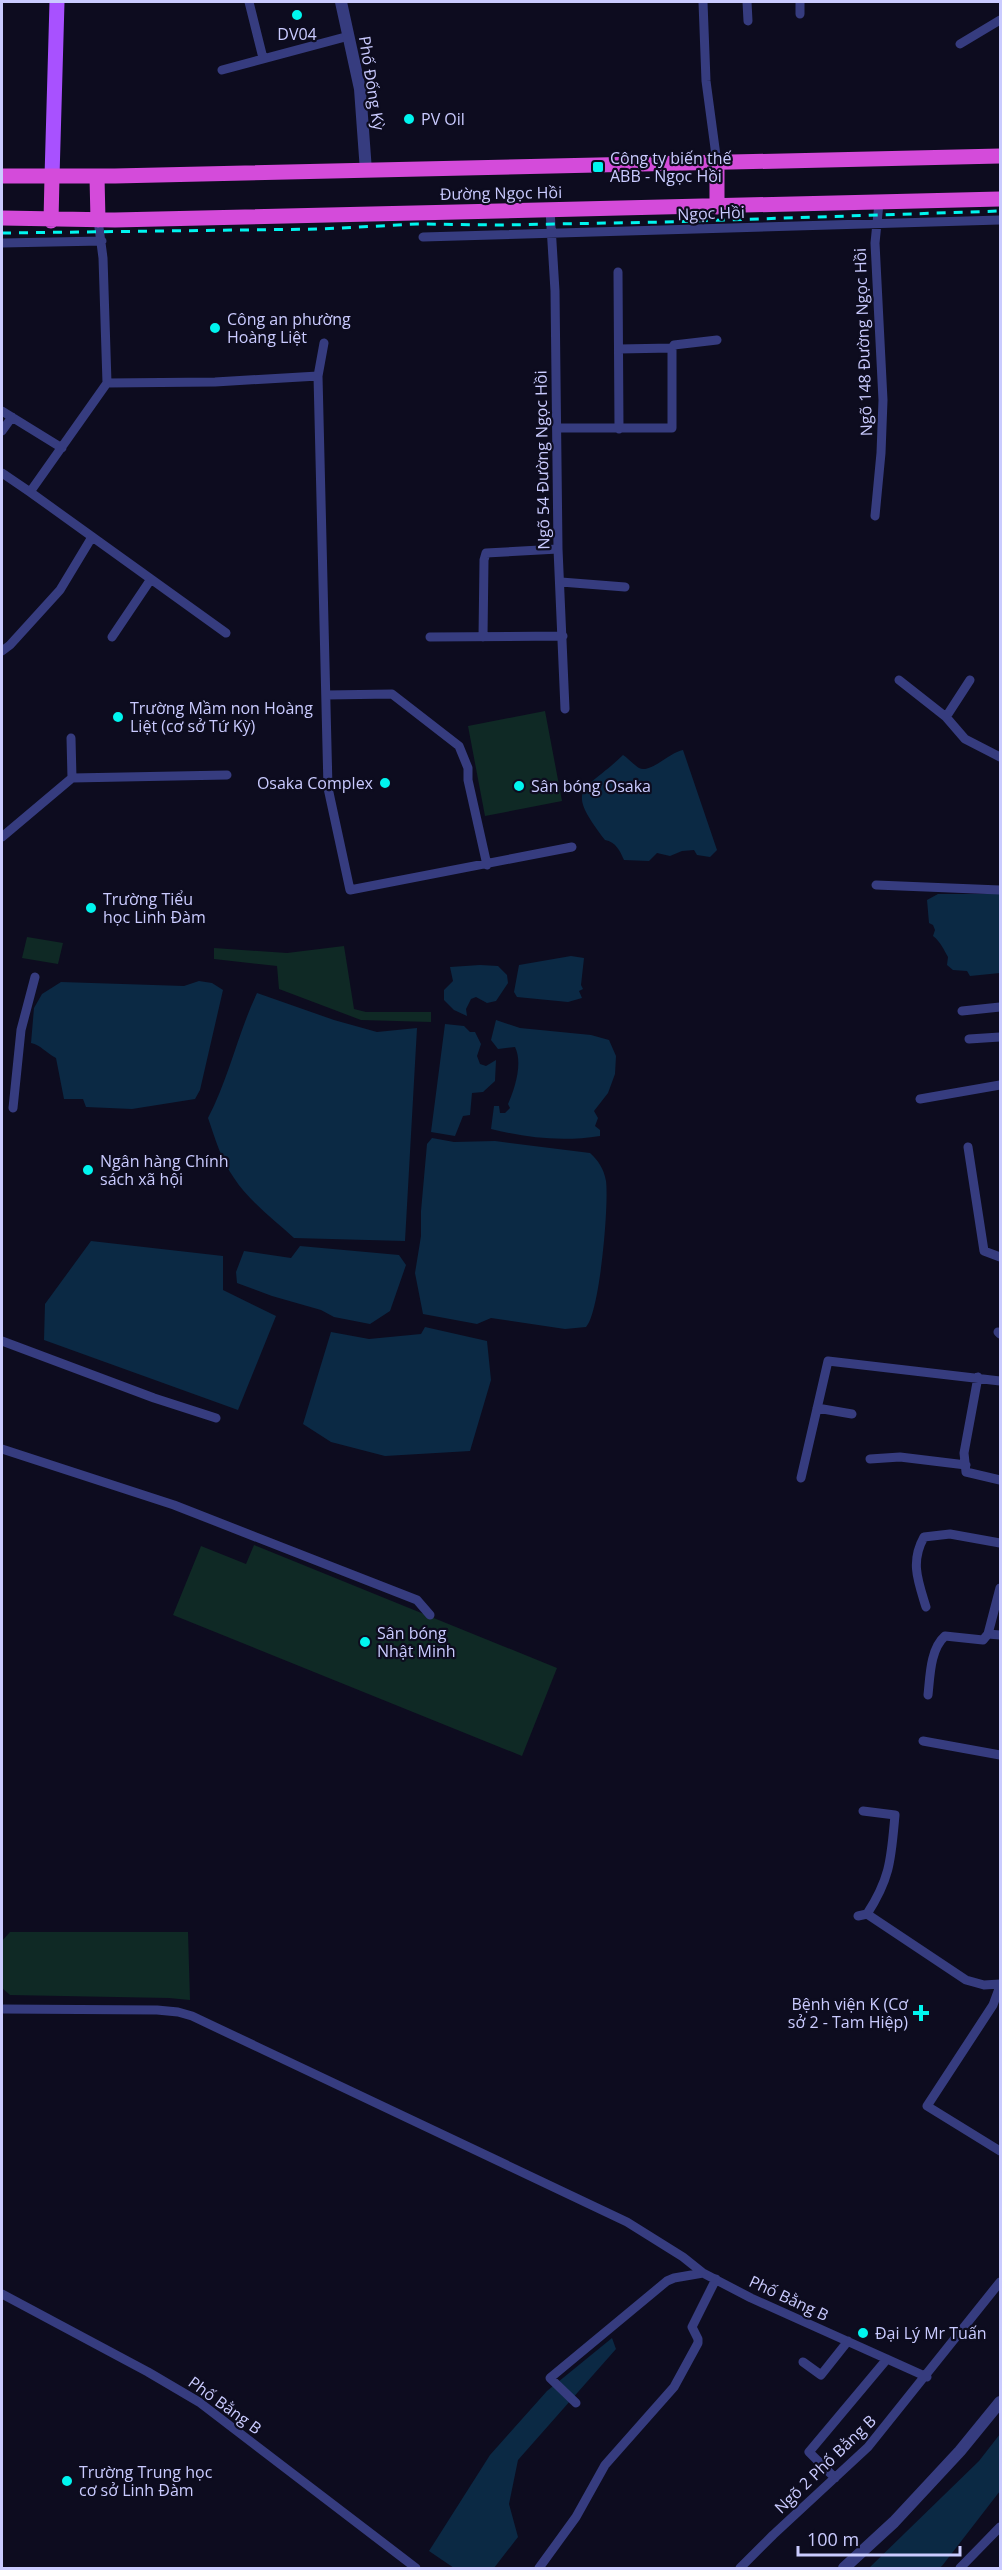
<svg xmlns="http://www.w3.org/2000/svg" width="1002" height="2570" viewBox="0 0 1002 2570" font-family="'Open Sans',sans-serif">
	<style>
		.green { fill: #0f2925 }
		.water { fill: #0b2944 }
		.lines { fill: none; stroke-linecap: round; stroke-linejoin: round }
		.minor { stroke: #363c7f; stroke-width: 9 }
		.tertiary { stroke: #363c7f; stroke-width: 12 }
		.primary { stroke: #a851ff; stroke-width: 15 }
		.trunk { stroke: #d44bda; stroke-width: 15 }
		.rail { stroke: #00f5ef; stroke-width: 3; stroke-dasharray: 9 8; stroke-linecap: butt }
		.poi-dot { fill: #00f5ef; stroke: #0d0c1f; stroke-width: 2 }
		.labels { text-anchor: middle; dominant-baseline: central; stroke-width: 4.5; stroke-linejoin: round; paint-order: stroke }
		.poi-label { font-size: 16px; fill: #cacbff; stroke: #0d0c1f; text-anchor: start }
		.street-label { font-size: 16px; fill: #cacbff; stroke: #0d0c1f }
	</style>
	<rect width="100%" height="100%" fill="#0d0c1f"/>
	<path class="green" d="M 545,711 L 562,801 L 485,816 L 468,726 Z
		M 27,937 L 63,943 L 58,964 L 22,958 Z
		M 344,946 L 354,1009 L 366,1012 L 431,1012 L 431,1022 L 361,1020 L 279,989 L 277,966 L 214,959 L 214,948 L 287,953 Z
		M 254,1545 L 557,1668 L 522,1756 L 173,1615 L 201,1546 L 246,1564 Z
		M 10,1932 L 188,1932 L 190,2000 L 169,1998 L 10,1995 L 2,1988 L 2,1941 Z"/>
	<path class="water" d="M 683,750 L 717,850 L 710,857 L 697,855 L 694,850 L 682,851 L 670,856 L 657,853 L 649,861 L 624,860 C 620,851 616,842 605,840 C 563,785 584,793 623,755 C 629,759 634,765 639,768 C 650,774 670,752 683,750 Z
		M 938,894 L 1000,894 L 1000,973 L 970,976 L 967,971 L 953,970 L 947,965 L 948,957 C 944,950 940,941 933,936 L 935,930 L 933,925 L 929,923 L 927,900 Z
		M 571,956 L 584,958 L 581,985 L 583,989 L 579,991 L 582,998 L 568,1002 L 517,997 L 514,992 L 519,965 Z
		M 480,965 L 498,966 L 507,975 L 508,983 L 496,1001 L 487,1003 L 476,997 L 471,999 L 466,1009 L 467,1016 L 454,1010 L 444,1000 L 444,990 L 453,981 L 450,967 Z
		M 199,981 L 212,983 L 223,990 L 200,1090 L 195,1099 L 132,1109 L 86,1107 L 83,1099 L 64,1099 L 56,1058 C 46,1053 41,1045 31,1043 L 34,1008 L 42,994 L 61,982 L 184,986 Z
		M 257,993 L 334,1020 L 377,1032 L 417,1028 L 405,1241 L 294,1238 C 273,1219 249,1201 234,1178 C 221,1160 215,1138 208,1118 C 229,1078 238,1033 257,993 Z
		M 496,1020 L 520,1028 L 591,1035 L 609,1040 L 616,1056 L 615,1074 L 608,1093 L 594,1111 L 598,1118 L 595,1126 L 600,1130 L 600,1136 C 562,1142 527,1138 491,1129 L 494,1106 L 499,1106 L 500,1113 L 505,1113 L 510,1108 L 508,1104 C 515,1088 523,1063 515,1047 L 498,1049 L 491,1040 Z
		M 445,1024 L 464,1026 L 470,1032 L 475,1032 L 481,1044 L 477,1056 L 480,1064 L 486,1066 L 496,1060 L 495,1081 L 483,1092 L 472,1093 L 470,1115 L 463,1116 L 455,1136 L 431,1132 Z
		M 432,1138 L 454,1142 L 495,1141 L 590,1153 C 598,1160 604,1169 606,1181 C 609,1204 600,1312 586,1327 L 565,1329 L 491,1318 L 477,1324 L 423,1314 L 415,1273 L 421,1236 L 421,1211 L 427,1144 Z
		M 91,1241 L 223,1256 L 223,1290 L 276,1316 L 238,1410 L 44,1340 L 45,1304 Z
		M 300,1246 L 399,1255 L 406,1265 L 390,1311 L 370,1324 L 334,1317 L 321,1310 L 272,1296 L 237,1283 L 236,1272 L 244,1251 L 291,1258 Z
		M 425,1327 L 487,1341 L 491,1380 L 470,1451 L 385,1456 L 331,1442 L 303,1424 L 331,1332 L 369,1339 L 421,1334 Z
		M 612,2338 L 616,2349 L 518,2460 L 509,2504 L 518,2537 L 494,2568 L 454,2568 L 429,2551 L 490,2455 L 547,2391 Z
		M 1000,2434 L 1000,2491 L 942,2566 L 939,2568 L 869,2568 L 979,2461 Z"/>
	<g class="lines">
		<path class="minor" d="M 249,2 L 263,58
			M 703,2 L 706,81 L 717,163
			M 747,2 L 748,21
			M 800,2 L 800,14
			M 960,44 L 1000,20
			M 222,70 L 349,36
			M 550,210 L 555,291 L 558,549 L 565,709
			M 423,237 L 1000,220
			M 2,243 L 102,241
			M 618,272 L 619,429
			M 324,343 L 318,376 L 328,788 L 350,890 L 572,847
			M 619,349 L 672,348 L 674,345 L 717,340
			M 107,383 L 215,382 L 318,376
			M 2,411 L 62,448
			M 558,428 L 672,428 L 672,348
			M 2,431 L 12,417
			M 2,473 L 30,492 L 107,383 L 103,258 L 98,220
			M 30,492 L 226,633
			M 875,516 L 881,453 L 883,400 L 875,243 L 879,203
			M 561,582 L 625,587
			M 112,637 L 151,579
			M 430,637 L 563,636
			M 483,637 L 484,560 L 486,553 L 558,549
			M 2,651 L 10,645 L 60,590 L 92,537
			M 899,680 L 946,717 L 965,739 L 1000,757
			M 327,695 L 392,694 L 459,746 L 468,768 L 468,780 L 487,865
			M 946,717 L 970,680
			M 71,738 L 72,778
			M 2,837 L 72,778 L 227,775
			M 876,885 L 1000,890
			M 962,1011 L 1000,1007
			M 969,1039 L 1000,1037
			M 920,1099 L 1000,1085
			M 13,1108 L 21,1030 L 35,977
			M 968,1147 L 984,1251 L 1000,1257
			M 998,1332 L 1000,1334
			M 2,1341 L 154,1398 L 216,1418
			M 978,1377 L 964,1453 L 966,1472 L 1000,1480
			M 817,1408 L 852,1414
			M 2,1449 L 174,1505 L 417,1600 L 430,1615
			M 870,1459 L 900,1457 L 966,1465
			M 801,1478 L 828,1361 L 1000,1381
			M 926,1607 C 918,1581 910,1562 924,1537 L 950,1534 L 1000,1543
			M 988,1634 L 1000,1635
			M 928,1695 C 930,1677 930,1649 945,1636 L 983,1640 L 988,1634 L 1000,1588
			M 923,1741 L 1000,1755
			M 867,1914 L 966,1980 L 984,1985 L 1000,1984
			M 858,1916 L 867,1914 C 891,1877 891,1858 895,1815 L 863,1811
			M 1000,1986 L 993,2005 L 927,2106 L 1000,2151
			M 2,2009 L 157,2010 L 178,2012 L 192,2016 L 627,2222 L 683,2257 L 703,2273 L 751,2298 L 927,2377
			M 2,2294 L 148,2372 L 199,2402 L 416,2568
			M 803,2362 L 821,2375 L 848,2341
			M 576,2403 L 550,2378 L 667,2281 L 674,2278 L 703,2273
			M 835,2478 L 809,2452 L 887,2359
			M 539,2568 L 576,2517 L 605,2465 L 674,2387 L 698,2343 L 698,2339 L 692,2327 L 716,2279
			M 740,2568 L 773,2535 L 868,2447 L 1000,2282
			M 960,2568 L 1000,2527"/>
		<path class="tertiary" d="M 341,2 L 360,89 L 366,171
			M 844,2568 L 894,2522 L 960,2451 L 1000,2402"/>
		<path class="primary" d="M 52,177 L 57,2"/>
		<path class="trunk" d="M 2,176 L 115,176 L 1000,156
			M 97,177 L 98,220
			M 717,207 L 717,163
			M 2,218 L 115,220 L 1000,199
			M 51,221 L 52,177"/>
		<path class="rail" d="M 2,233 L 321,229 L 417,224 L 501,225 L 665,222 L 1000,211"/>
	</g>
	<g class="poi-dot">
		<circle cx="297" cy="15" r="6"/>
		<circle cx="409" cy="119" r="6"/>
		<rect x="592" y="161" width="12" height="12" rx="3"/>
		<circle cx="215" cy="328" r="6"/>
		<circle cx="118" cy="717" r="6"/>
		<circle cx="385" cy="783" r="6"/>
		<circle cx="519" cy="786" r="6"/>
		<circle cx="91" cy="908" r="6"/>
		<circle cx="88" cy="1170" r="6"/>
		<circle cx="365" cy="1642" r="6"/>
		<path d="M918 2004h6v6h6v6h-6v6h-6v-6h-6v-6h6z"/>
		<circle cx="863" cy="2333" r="6"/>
		<circle cx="67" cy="2481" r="6"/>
	</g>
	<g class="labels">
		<g class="poi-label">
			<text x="297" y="34" text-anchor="middle">DV04</text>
			<text x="421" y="119">PV Oil</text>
			<text x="610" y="158">Công ty biến thế<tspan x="610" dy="18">ABB - Ngọc Hồi</tspan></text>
			<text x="227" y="319">Công an phường<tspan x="227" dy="18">Hoàng Liệt</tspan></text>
			<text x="130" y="708">Trường Mầm non Hoàng<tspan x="130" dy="18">Liệt (cơ sở Tứ Kỳ)</tspan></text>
			<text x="373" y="783" text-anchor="end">Osaka Complex</text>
			<text x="531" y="786">Sân bóng Osaka</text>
			<text x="103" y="899">Trường Tiểu<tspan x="103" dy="18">học Linh Đàm</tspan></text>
			<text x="100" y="1161">Ngân hàng Chính<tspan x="100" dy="18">sách xã hội</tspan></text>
			<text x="377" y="1633">Sân bóng<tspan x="377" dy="18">Nhật Minh</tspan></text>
			<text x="908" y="2004" text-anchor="end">Bệnh viện K (Cơ<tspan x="908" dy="18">sở 2 - Tam Hiệp)</tspan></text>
			<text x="875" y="2333">Đại Lý Mr Tuấn</text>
			<text x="79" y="2472">Trường Trung học<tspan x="79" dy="18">cơ sở Linh Đàm</tspan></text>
		</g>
		<g class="street-label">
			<text transform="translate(372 83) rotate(81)">Phố Đống Kỳ</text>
			<text transform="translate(501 193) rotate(-1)">Đường Ngọc Hồi</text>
			<text transform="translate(711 213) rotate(-2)">Ngọc Hồi</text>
			<text transform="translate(863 342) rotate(-92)">Ngõ 148 Đường Ngọc Hồi</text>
			<text transform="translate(542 460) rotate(-91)">Ngõ 54 Đường Ngọc Hồi</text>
			<text transform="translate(789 2298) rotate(25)">Phố Bằng B</text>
			<text transform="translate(225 2405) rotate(36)">Phố Bằng B</text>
			<text transform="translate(825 2464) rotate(-44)">Ngõ 2 Phố Bằng B</text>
		</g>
	</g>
	<rect width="1002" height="2570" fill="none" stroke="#cacbff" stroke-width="6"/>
	<path d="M798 2546v9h162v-9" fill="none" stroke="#cacbff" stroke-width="3"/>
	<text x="807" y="2546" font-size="18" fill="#cacbff" stroke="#0d0c1f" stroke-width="4.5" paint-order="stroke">100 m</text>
</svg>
